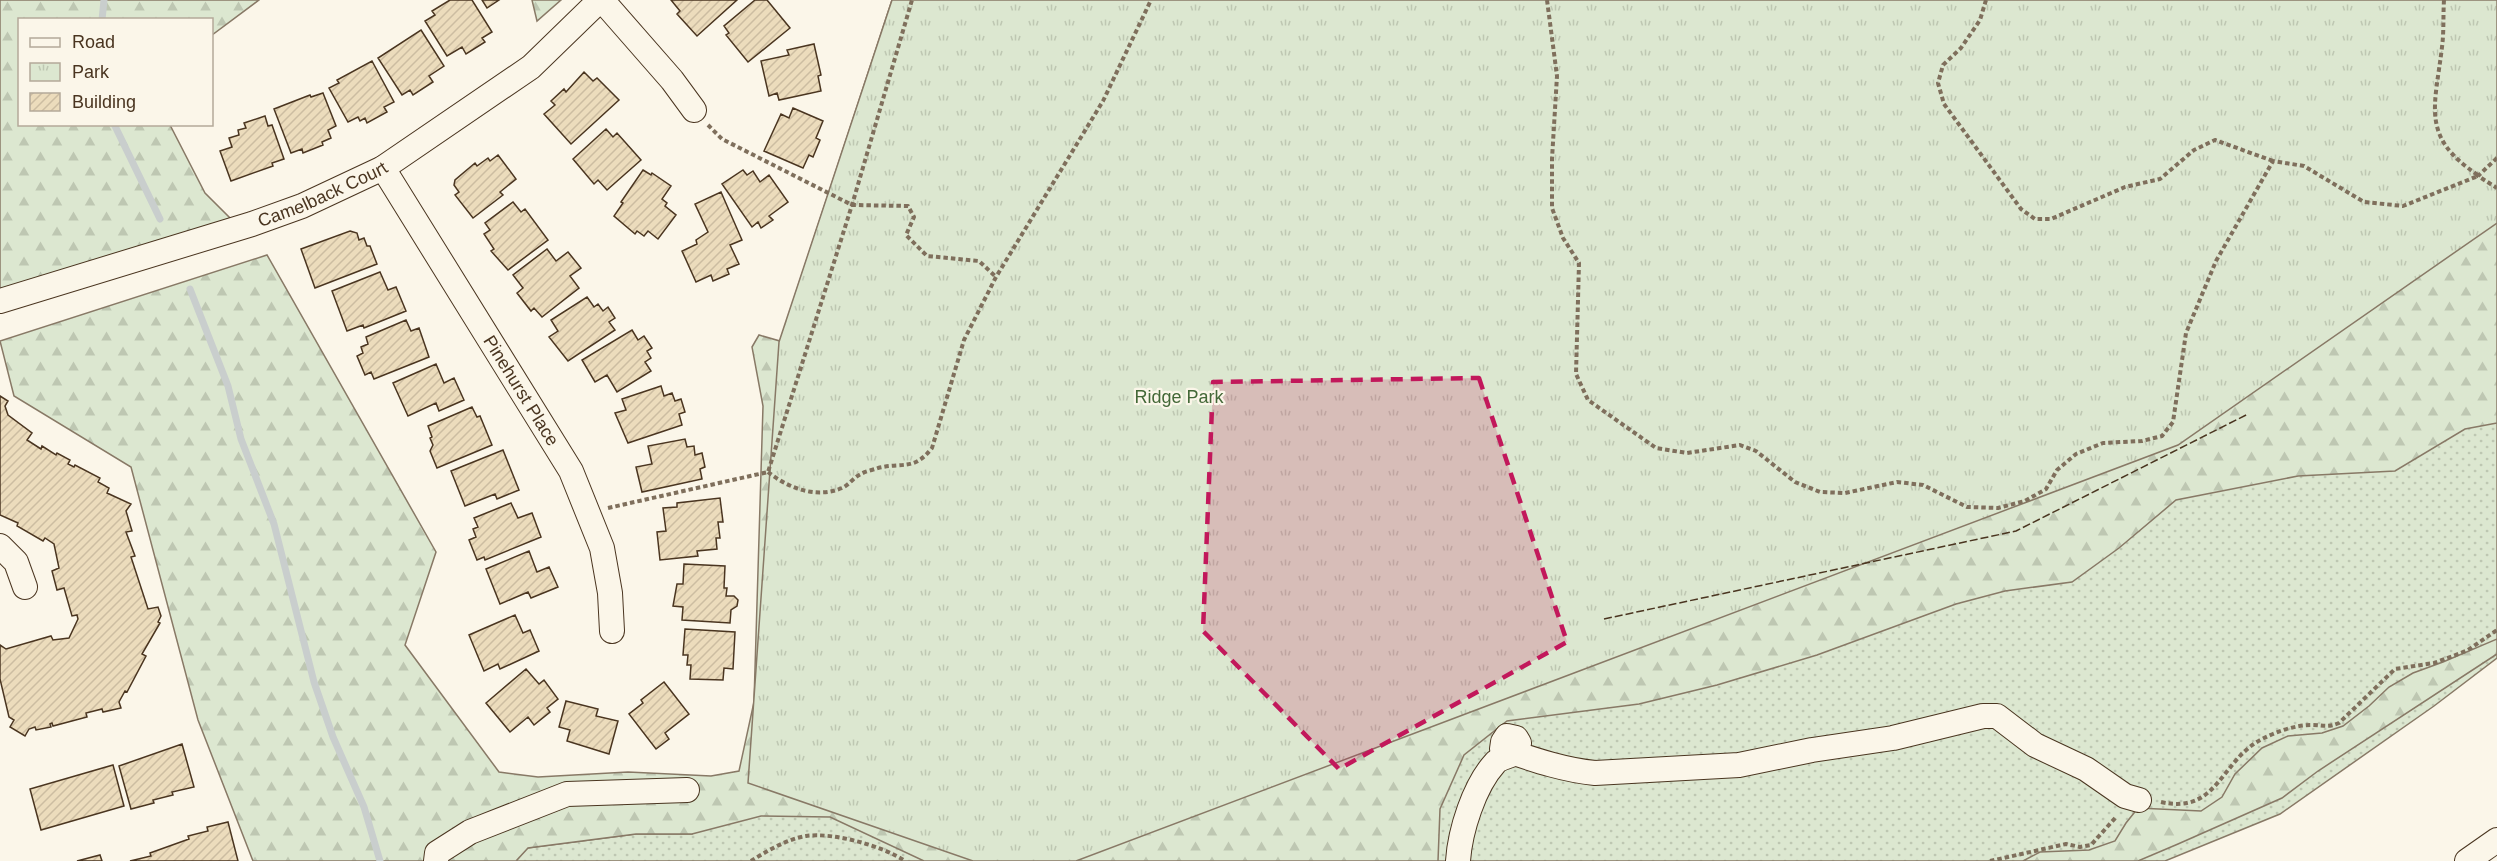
<svg xmlns="http://www.w3.org/2000/svg" width="2497" height="861" viewBox="0 0 2497 861" font-family="Arial,sans-serif">
	<style>
		.grass { fill: url(#grass-dots); stroke: #887966; stroke-width: 1.5 }
		.forest { fill: url(#forest-firs); stroke: #887966; stroke-width: 1.5 }
		.park { fill: url(#park-tufts); stroke: #887966; stroke-width: 1.5 }
		.lines { fill: none; stroke-linecap: round; stroke-linejoin: round }
		.stream { stroke: #c9cecd; stroke-width: 7 }
		.building { fill: url(#building-hatch); stroke: #4a3520; stroke-width: 1.5 }
		.minor-casing { stroke: #4a3520; stroke-width: 26 }
		.path { stroke: #7f6f5c; stroke-width: 4; stroke-dasharray: 4.5 3; stroke-linecap: butt }
		.minor { stroke: #fbf6e9; stroke-width: 24 }
		.fence { stroke: #4a3520; stroke-width: 1.5; stroke-dasharray: 8 3; stroke-linecap: butt }
		.marked { fill: #c2185b; fill-opacity: 0.2; stroke: #c2185b; stroke-width: 4.5; stroke-dasharray: 12 8; stroke-linejoin: round }
		.labels { text-anchor: middle; dominant-baseline: central; stroke-width: 4.5; stroke-linejoin: round; paint-order: stroke }
		.street-label { font-size: 18px; fill: #4a3520; stroke: #fbf6e9 }
		.park-label { font-size: 18px; fill: #436837; stroke: #fbf6e9 }
	</style>
	<defs>
		<pattern id="grass-dots" width="8" height="8" patternUnits="userSpaceOnUse" patternTransform="scale(1.5)"><rect width="8" height="8" fill="#dce7d0"/><path d="M2 2h.1M6 6h.1" fill="none" stroke="#bec7b2" stroke-width="1.8" stroke-linecap="round"/></pattern>
		<pattern id="forest-firs" width="22" height="20" patternUnits="userSpaceOnUse" patternTransform="scale(1.5)"><rect width="22" height="20" fill="#dce7d0"/><path d="M5 1l3.5 6h-7zM16 11l3.5 6h-7z" fill="#bec7b2"/></pattern>
		<pattern id="park-tufts" width="24" height="20" patternUnits="userSpaceOnUse" patternTransform="scale(1.5)"><rect width="24" height="20" fill="#dce7d0"/><path d="M3 7l-1-3M5 7V3M7 7l1-3M15 17l-1-3M17 17v-4M19 17l1-3" fill="none" stroke="#bec7b2"/></pattern>
		<pattern id="building-hatch" width="6" height="6" patternUnits="userSpaceOnUse" patternTransform="scale(1.5)"><rect width="6" height="6" fill="#ecdcbc"/><path d="M-1 1l2-2M0 6l6-6M5 7l2-2" fill="none" stroke="#ccbda1"/></pattern>
	</defs>
	<rect width="100%" height="100%" fill="#fbf6e9"/>
	<path class="grass" d="M 2497,223 L 2497,658 L 2434,706 L 2280,814 L 2165,861 L 1076,861 Z
		M 748,783 L 973,861 L 516,861 L 527,848 L 636,834 L 692,834 Z"/>
	<path class="forest" d="M 0,0 L 259,0 L 212,35 L 212,20 L 20,20 L 20,124 L 170,125 L 205,193 L 233,221 L 0,292 Z
		M 532,0 L 561,0 L 537,21 Z
		M 892,0 L 2497,0 L 2497,423 L 2465,429 L 2395,471 L 2298,476 L 2176,500 L 2119,548 L 2072,582 L 2005,591 L 1956,604 L 1817,655 L 1717,685 L 1639,704 L 1507,721 L 1464,755 L 1440,809 L 1438,861 L 924,861 L 830,817 L 761,816 L 692,834 L 636,834 L 528,848 L 516,861 L 253,861 L 198,720 L 131,467 L 14,396 L 0,341 L 267,255 L 436,552 L 405,645 L 499,772 L 538,777 L 628,772 L 711,776 L 739,771 L 754,702 L 763,406 L 752,347 L 759,335 L 780,341 Z
		M 2497,639 L 2497,654 L 2318,771 L 2282,798 L 2178,844 L 2138,861 L 2023,861 L 2040,852 L 2089,850 L 2115,841 L 2126,823 L 2138,808 L 2201,811 L 2222,797 L 2235,774 L 2262,748 L 2288,736 L 2322,733 L 2343,726 L 2369,706 L 2389,687 L 2413,673 L 2443,662 Z"/>
	<path class="park" d="M 892,0 L 2497,0 L 2497,223 L 2178,445 L 1076,861 L 973,861 L 748,783 L 779,342 Z"/>
	<g class="lines">
		<path class="stream" d="M 102,20 L 104,0
			M 114,124 L 160,219
			M 190,289 L 228,386 L 241,439 L 274,524 L 314,682 L 333,737 L 364,807 L 380,861"/>
	</g>
	<path class="building" d="M 450,0 L 472,0 L 492,32 L 482,38 L 485,42 L 466,54 L 462,47 L 447,56 L 425,21 L 435,15 L 432,11 Z
		M 482,0 L 499,0 L 487,8 Z
		M 671,0 L 737,0 L 697,36 L 677,14 L 680,11 Z
		M 755,0 L 767,0 L 790,28 L 748,62 L 726,35 L 729,33 L 724,26 Z
		M 421,30 L 444,66 L 429,76 L 433,82 L 413,95 L 410,90 L 402,95 L 378,58 Z
		M 814,44 L 821,75 L 818,76 L 821,91 L 779,100 L 777,93 L 769,96 L 761,61 L 789,55 L 787,50 Z
		M 372,61 L 394,102 L 384,107 L 387,112 L 367,123 L 365,118 L 360,121 L 358,117 L 348,122 L 329,88 L 339,83 L 337,80 Z
		M 584,72 L 593,81 L 597,78 L 619,100 L 571,144 L 544,114 L 555,105 L 551,101 L 564,89 L 566,92 Z
		M 323,93 L 336,126 L 328,130 L 331,138 L 322,142 L 323,145 L 303,153 L 302,149 L 291,153 L 274,109 L 310,95 L 311,97 Z
		M 793,108 L 823,121 L 816,138 L 820,140 L 813,157 L 809,155 L 803,168 L 764,151 L 781,114 L 789,118 Z
		M 265,116 L 268,126 L 272,125 L 284,159 L 272,163 L 273,166 L 231,181 L 220,151 L 232,147 L 229,138 L 239,135 L 238,130 L 246,128 L 244,123 Z
		M 606,129 L 613,137 L 617,133 L 641,160 L 607,190 L 598,180 L 594,184 L 573,159 Z
		M 498,155 L 516,179 L 500,192 L 503,195 L 473,218 L 455,195 L 459,192 L 454,185 L 455,180 L 475,163 L 477,166 L 488,158 L 490,161 Z
		M 643,170 L 651,175 L 652,173 L 671,186 L 662,199 L 667,203 L 665,206 L 676,215 L 658,239 L 648,231 L 644,236 L 637,231 L 635,234 L 614,216 L 623,203 L 621,202 Z
		M 743,170 L 747,175 L 753,171 L 760,182 L 769,175 L 788,202 L 769,216 L 773,220 L 761,228 L 758,222 L 752,227 L 722,184 Z
		M 721,192 L 742,240 L 730,245 L 739,264 L 727,269 L 729,274 L 713,281 L 711,275 L 696,282 L 682,251 L 697,244 L 696,240 L 708,232 L 695,204 Z
		M 513,202 L 521,212 L 525,209 L 548,240 L 508,270 L 491,251 L 494,249 L 484,234 L 490,230 L 485,223 Z
		M 350,231 L 357,233 L 359,240 L 364,238 L 367,246 L 370,246 L 377,264 L 315,288 L 301,249 Z
		M 547,249 L 556,261 L 568,252 L 581,268 L 570,276 L 579,288 L 542,317 L 534,308 L 531,311 L 517,293 L 523,288 L 513,275 Z
		M 380,272 L 388,290 L 396,287 L 406,311 L 364,328 L 363,325 L 347,331 L 332,291 Z
		M 587,297 L 594,307 L 598,304 L 603,311 L 608,307 L 615,318 L 609,322 L 615,330 L 568,361 L 549,337 L 558,331 L 551,320 Z
		M 406,320 L 411,331 L 419,328 L 429,357 L 374,379 L 371,372 L 365,375 L 357,356 L 363,353 L 361,347 L 368,344 L 366,337 Z
		M 632,330 L 638,340 L 644,336 L 652,348 L 647,351 L 651,358 L 645,362 L 651,371 L 617,392 L 607,375 L 595,382 L 582,360 Z
		M 436,364 L 444,383 L 454,378 L 464,400 L 439,411 L 436,403 L 408,416 L 393,383 Z
		M 661,386 L 664,396 L 672,393 L 675,401 L 681,399 L 685,412 L 679,414 L 682,425 L 628,443 L 615,413 L 626,410 L 622,399 Z
		M 0,396 L 8,401 L 5,406 L 8,415 L 32,433 L 27,440 L 41,449 L 42,446 L 56,455 L 57,453 L 70,460 L 68,464 L 74,467 L 75,465 L 100,478 L 98,482 L 109,488 L 107,493 L 131,504 L 126,511 L 132,531 L 126,532 L 135,556 L 131,557 L 148,609 L 158,607 L 161,616 L 158,622 L 160,623 L 142,654 L 146,656 L 127,692 L 125,691 L 119,702 L 121,708 L 103,712 L 102,709 L 86,713 L 87,717 L 53,726 L 52,723 L 50,724 L 51,727 L 36,730 L 35,727 L 29,729 L 25,736 L 10,727 L 14,720 L 9,717 L 0,679 L 0,645 L 6,649 L 51,636 L 53,640 L 69,638 L 78,619 L 77,615 L 72,616 L 64,588 L 57,590 L 52,571 L 59,568 L 54,544 L 45,538 L 43,541 L 17,526 L 18,523 L 0,515 Z
		M 472,407 L 477,417 L 480,416 L 492,445 L 437,468 L 430,451 L 433,445 L 430,438 L 432,437 L 428,426 Z
		M 685,439 L 687,447 L 694,446 L 695,455 L 702,453 L 705,467 L 700,469 L 702,479 L 642,492 L 636,467 L 652,464 L 648,446 Z
		M 503,450 L 519,490 L 497,499 L 495,494 L 465,506 L 451,471 Z
		M 720,498 L 723,522 L 718,522 L 720,538 L 716,538 L 717,549 L 697,551 L 698,556 L 660,560 L 657,532 L 666,531 L 663,508 L 677,507 L 677,503 Z
		M 511,503 L 518,518 L 532,513 L 541,537 L 485,560 L 484,557 L 477,560 L 469,540 L 476,537 L 473,529 L 478,527 L 474,518 Z
		M 529,551 L 537,572 L 549,567 L 558,587 L 531,598 L 528,592 L 500,604 L 486,569 Z
		M 684,564 L 725,566 L 724,588 L 727,588 L 726,596 L 734,596 L 738,600 L 737,606 L 731,610 L 730,623 L 682,620 L 683,607 L 673,606 L 677,584 L 683,584 Z
		M 515,615 L 523,633 L 530,630 L 539,651 L 500,669 L 498,664 L 484,671 L 469,635 Z
		M 685,629 L 735,632 L 733,669 L 724,668 L 723,680 L 690,679 L 691,665 L 687,665 L 688,655 L 683,655 Z
		M 526,669 L 539,684 L 544,680 L 558,699 L 547,708 L 550,712 L 534,725 L 528,717 L 510,732 L 486,703 Z
		M 664,682 L 689,714 L 665,733 L 669,739 L 656,749 L 629,714 L 643,703 L 641,700 Z
		M 566,701 L 598,709 L 596,716 L 618,721 L 609,754 L 567,741 L 570,730 L 559,727 Z
		M 182,744 L 194,787 L 172,792 L 173,795 L 153,800 L 154,803 L 131,809 L 119,766 Z
		M 113,765 L 124,806 L 41,830 L 30,789 Z
		M 228,822 L 238,861 L 130,861 L 151,856 L 150,853 L 189,839 L 188,836 L 208,831 L 207,827 Z
		M 100,855 L 102,861 L 77,861 Z"/>
	<g class="lines">
		<defs>
			<g id="minor">
				<path d="M 602,0 L 672,80 L 694,110"/>
				<path id="s1" d="M 383,168 L 571,471 L 602,548 L 610,593 L 612,631"/>
				<path id="s2" d="M 0,301 L 252,224 L 302,206 L 383,168 L 531,67 L 600,0"/>
				<path d="M 0,546 L 16,562 L 25,587"/>
				<path d="M 1516,753 L 1519,743 L 1516,738 L 1507,736 L 1503,742 L 1502,749 C 1532,759 1563,770 1595,773 L 1739,765 L 1812,750 L 1893,738 L 1983,716 L 1997,716 L 2035,745 L 2086,769 L 2125,796 L 2139,800"/>
				<path d="M 436,861 L 437,853 L 470,832 L 567,794 L 687,790"/>
				<path d="M 1458,861 C 1460,831 1474,786 1495,763 C 1499,758 1510,756 1516,753"/>
				<path d="M 2467,861 L 2497,840"/>
			</g>
		</defs>
		<use href="#minor" class="minor-casing"/>
		<path class="path" d="M 1547,0 L 1557,76 L 1552,159 L 1552,208 L 1563,238 L 1579,263 L 1576,374 L 1588,400 L 1656,448 L 1687,453 L 1740,445 L 1756,451 L 1795,482 L 1820,492 L 1845,493 L 1897,482 L 1923,485 L 1967,507 L 1998,508 L 2025,501 L 2046,489 L 2057,470 L 2076,454 L 2103,443 L 2142,441 L 2162,436 L 2173,422 L 2186,333 L 2216,261 L 2273,161 L 2304,166 L 2364,202 L 2403,206 L 2478,176
			M 1986,0 L 1980,20 L 1961,48 L 1943,65 L 1938,83 L 1944,104 L 2021,209 L 2035,219 L 2051,219 L 2125,187 L 2160,179 L 2194,150 L 2215,140 L 2273,161
			M 2444,0 C 2443,16 2444,32 2442,47 C 2435,107 2420,137 2478,175
			M 708,125 L 722,139 L 852,205 L 908,206 L 914,217 L 906,235 L 927,256 L 979,261 L 996,277
			M 2497,158 L 2478,176 L 2497,188
			M 768,472 C 788,488 816,499 842,488 C 849,485 854,477 861,474 C 866,471 873,470 878,468 C 903,462 914,471 932,448 L 964,340 L 996,277 L 1103,101 L 1151,0
			M 608,508 L 768,472 L 852,205 L 912,0
			M 2161,802 C 2219,815 2220,759 2264,738 C 2278,731 2296,725 2312,725 C 2323,725 2328,728 2339,723 L 2395,669 L 2434,663 L 2453,656 L 2468,650 L 2497,630
			M 751,861 C 767,851 787,839 806,836 C 833,832 883,846 905,861
			M 1990,861 L 2066,844 L 2080,847 L 2091,845 L 2117,816"/>
		<use href="#minor" class="minor"/>
		<path class="fence" d="M 1604,619 L 2016,531 L 2248,414"/>
	</g>
	<path class="marked" d="M 1479,378 L 1567,642 L 1339,769 L 1203,631 L 1213,382 Z"/>
	<g class="labels">
		<g class="street-label">
			<text stroke="none"><textPath href="#s2" startOffset="340">Camelback Court</textPath></text>
			<text stroke="none"><textPath href="#s1" startOffset="262">Pinehurst Place</textPath></text>
		</g>
		<g class="park-label">
			<text x="1179" y="397">Ridge Park</text>
		</g>
	</g>
	<rect x="18" y="18" width="195" height="108" fill="#fbf6e9" stroke="#b4a999" stroke-width="1.5"/>
	<rect x="30" y="38" width="30" height="9" fill="#fbf6e9" stroke="#b4a999" stroke-width="1.5"/>
	<text x="72" y="48" font-size="18" fill="#4a3520">Road</text>
	<rect x="30" y="63" width="30" height="18" fill="url(#park-tufts)" stroke="#b4a999" stroke-width="1.5"/>
	<text x="72" y="78" font-size="18" fill="#4a3520">Park</text>
	<rect x="30" y="93" width="30" height="18" fill="url(#building-hatch)" stroke="#b4a999" stroke-width="1.5"/>
	<text x="72" y="108" font-size="18" fill="#4a3520">Building</text>
</svg>
